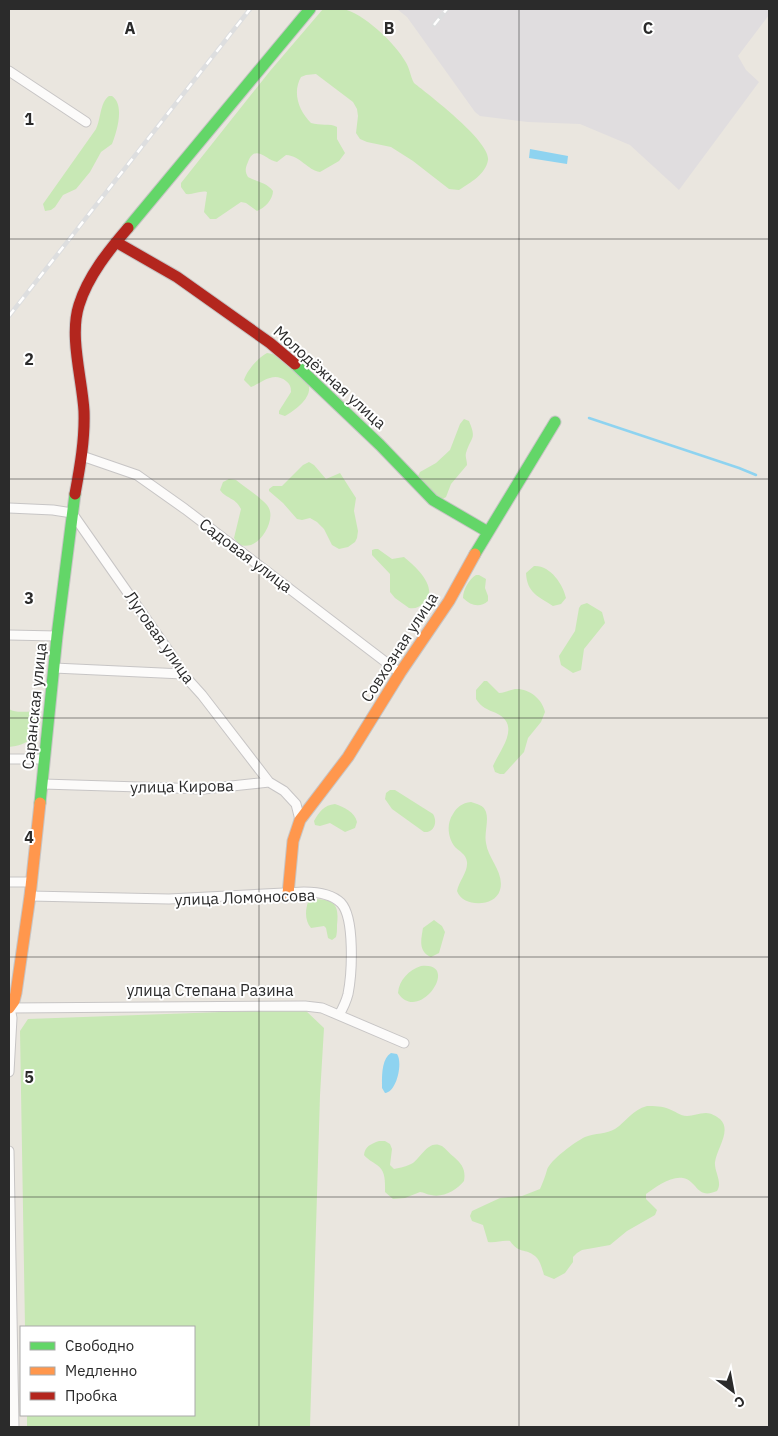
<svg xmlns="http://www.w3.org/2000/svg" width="778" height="1436" viewBox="0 0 778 1436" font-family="'IBM Plex Sans',sans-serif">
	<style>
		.industrial { fill: #e0dddf }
		.green { fill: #c8e8b5 }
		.water { fill: #8ed3f0 }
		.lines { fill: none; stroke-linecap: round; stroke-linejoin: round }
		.stream { stroke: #8ed3f0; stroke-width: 2.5 }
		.street-casing { stroke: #c7c5c5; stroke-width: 11 }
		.fast-casing { stroke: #c7c5c5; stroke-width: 13 }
		.slow-casing { stroke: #c7c5c5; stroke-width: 13 }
		.jam-casing { stroke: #c7c5c5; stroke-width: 13 }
		.street { stroke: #fcfbfa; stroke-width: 9 }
		.fast { stroke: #63d668; stroke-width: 11 }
		.slow { stroke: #ff974d; stroke-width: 11 }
		.jam { stroke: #b3261e; stroke-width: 11 }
		.rail-casing { stroke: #dddedf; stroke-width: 4.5 }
		.rail { stroke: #fff; stroke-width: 2.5; stroke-dasharray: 8; stroke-linecap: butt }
		.grid { fill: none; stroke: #2b2b2b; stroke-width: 1; stroke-opacity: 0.55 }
		.labels { text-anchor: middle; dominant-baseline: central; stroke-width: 4; stroke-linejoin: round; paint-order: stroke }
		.street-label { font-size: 16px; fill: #2b2b2b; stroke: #fff }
		.grid-label { font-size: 16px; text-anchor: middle; font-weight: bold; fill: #2b2b2b; stroke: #fff; stroke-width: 4; stroke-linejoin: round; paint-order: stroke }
	</style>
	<rect width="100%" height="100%" fill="#eae6df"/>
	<path class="industrial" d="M 397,9 L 769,9 L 769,15 L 738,56 L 746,70 L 759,82 L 679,190 L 630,145 L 580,124 L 528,122 L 480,116 L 475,112 L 407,17 Z"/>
	<path class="green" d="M 323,9 C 329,9 337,8 343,9 C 362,12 396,44 405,61 C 410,68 410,76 414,83 C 429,95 491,142 488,160 C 486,174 470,183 459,190 L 449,189 L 413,161 L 391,147 L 367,142 L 360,139 L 356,133 L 358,116 L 357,109 L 353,102 L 316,74 L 306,75 L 301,77 C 292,93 299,111 311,123 C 320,126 330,123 337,127 L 337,139 L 345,153 L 339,161 L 320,172 C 307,170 301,156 286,155 L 277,162 C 267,161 255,143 248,162 C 245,168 245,172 248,177 C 257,182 266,182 273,191 C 273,199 265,208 257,211 L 246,203 L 241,202 L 216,219 L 210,219 L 204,212 L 207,192 C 201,190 193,195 186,194 L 181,187 L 181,183 L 270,71 Z
		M 109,96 L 112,96 C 125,105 117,131 112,144 L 101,152 L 90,172 L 76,189 L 63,195 L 55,207 L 51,210 L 45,211 L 43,204 L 96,129 C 101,119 100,102 109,96 Z
		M 267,353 C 283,354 300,374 309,386 C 311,399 295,410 285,416 L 279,414 L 279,411 L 291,392 C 291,387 290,384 286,381 C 273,371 262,383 251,387 L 244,380 C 247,370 258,358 267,353 Z
		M 464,419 L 469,421 C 477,440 471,436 466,453 C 465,457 467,460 467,465 L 451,484 L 446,497 L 441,500 L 420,481 L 418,476 L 420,472 L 436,463 L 450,450 L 460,424 Z
		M 309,462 L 314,465 L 326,479 L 340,473 L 356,498 L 354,511 L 358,531 L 357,538 L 355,542 L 348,547 L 339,549 L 332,545 L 324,529 L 317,522 L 310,518 L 302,520 L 297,519 L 283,503 L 269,491 L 269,489 L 273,486 L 282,486 L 303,465 Z
		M 229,479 L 236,480 C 246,488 259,496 267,505 C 277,517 263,541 251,545 C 247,546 243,546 239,545 L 234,538 L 241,509 C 235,497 226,499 220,490 L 223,482 Z
		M 375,549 L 378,549 L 392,559 L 404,557 C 415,566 440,588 424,603 C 420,607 415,609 409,608 L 395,598 L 390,592 L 390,574 L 372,555 L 372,550 Z
		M 534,566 C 550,565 563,584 566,598 L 561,604 L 553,606 C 538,596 527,593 526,573 Z
		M 479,575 L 486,579 L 485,588 L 488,596 L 488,601 C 480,608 471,606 463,598 C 463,590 469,579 476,575 Z
		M 587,603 L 602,612 L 605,623 L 584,649 L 581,670 L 573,673 L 561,665 L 559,656 L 575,631 L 579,608 L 581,605 Z
		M 484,681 L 487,681 L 499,693 C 505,693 509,690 515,689 C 528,688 542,698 545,712 L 541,722 L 528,738 L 524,752 L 504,774 L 500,774 L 495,772 L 493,766 C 500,750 522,725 496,713 C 488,710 481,707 476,699 L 476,690 Z
		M 9,709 C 19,715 31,709 41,713 C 42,734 28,746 9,747 Z
		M 390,790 L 395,790 L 433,814 C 438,822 434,833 424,832 L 392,809 L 385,799 L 386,793 Z
		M 471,802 C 477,804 484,805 486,812 C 489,821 484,833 486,843 C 488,859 505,873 500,890 C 495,908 462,907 457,891 C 459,881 468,872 467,862 C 466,854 460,852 455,847 C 448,838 446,824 453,814 C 457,807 462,803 471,802 Z
		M 335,804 C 344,807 355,812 357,822 L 355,828 L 345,832 L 330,823 L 320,826 L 315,825 L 314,821 C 319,812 324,805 335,804 Z
		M 316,899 C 336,900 339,906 337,925 C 337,930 337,933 336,937 L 332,940 L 328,938 L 326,928 L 324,926 L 311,928 C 305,921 305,911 308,902 Z
		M 434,920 L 442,926 L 445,932 L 439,953 L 431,957 C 418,951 421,940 423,928 Z
		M 421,966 C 462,961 419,1025 398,993 C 399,980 409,970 421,966 Z
		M 304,1009 L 324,1028 L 320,1095 L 310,1427 L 27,1427 L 27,1415 L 194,1415 L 194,1327 L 25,1327 L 20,1031 L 28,1019 Z
		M 647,1106 C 655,1106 662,1106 669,1109 C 675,1111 680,1116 687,1116 C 693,1116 699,1113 706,1113 C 711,1113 716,1116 720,1119 C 732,1130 717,1148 715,1162 C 714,1172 723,1182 717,1191 C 696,1200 698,1181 683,1178 C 670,1176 656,1187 646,1194 L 646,1199 L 657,1210 L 655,1215 L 627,1231 L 610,1245 L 582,1250 L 577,1253 L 573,1257 L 573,1262 L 565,1273 L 554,1279 L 544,1275 C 542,1268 540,1260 535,1256 C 525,1248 519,1254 510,1241 C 502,1240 496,1243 488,1242 L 483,1225 L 472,1221 L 470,1216 L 472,1211 L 500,1198 L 522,1196 L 540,1189 C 543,1182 545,1177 547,1170 C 550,1160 575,1142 585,1137 C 595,1133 607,1134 615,1129 C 627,1121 632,1110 647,1106 Z
		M 379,1141 L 385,1141 L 390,1144 L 392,1149 L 390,1165 L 394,1169 C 400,1168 408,1166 413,1163 C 421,1157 429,1139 442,1146 C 446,1149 450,1154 454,1157 C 462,1164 466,1170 464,1181 C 457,1190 443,1198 431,1195 C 427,1195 424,1192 420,1192 L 405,1198 L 393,1199 L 385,1192 C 385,1182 386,1171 377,1165 C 372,1161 368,1160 364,1155 C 365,1146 371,1144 379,1141 Z"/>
	<path class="water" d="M 530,149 L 568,156 L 567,164 L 529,158 Z
		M 391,1053 L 397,1054 C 403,1062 397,1092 385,1093 L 382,1088 C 382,1078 381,1059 391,1053 Z"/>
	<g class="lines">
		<path class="stream" d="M 589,418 L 739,468 L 756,475"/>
		<defs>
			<path id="street" d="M 9,71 L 86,122
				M 82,456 L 137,475 L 185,509 L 400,673
				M 9,508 L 53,510 L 72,513 L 170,653 L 183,674 L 202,695 L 269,782
				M 9,635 L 57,636
				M 54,668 L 183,674
				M 9,759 L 45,759
				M 43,784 L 204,789 L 269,782 L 284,791 L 296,804 L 300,820
				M 9,882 L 31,882
				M 30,896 L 169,899 L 304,892 C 316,892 332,894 341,903 C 355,918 352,974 348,994 C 346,1002 343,1008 339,1015
				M 9,1072 L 12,1018 L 10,1008 L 305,1006 L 322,1008 L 404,1043
				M 9,1151 L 14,1427"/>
			<path id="fast" d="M 128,228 L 310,9
				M 295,364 L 380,445 L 433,500 L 488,532
				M 475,554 L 555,422
				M 40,803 L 57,636 L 75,494"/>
			<path id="slow" d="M 288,894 L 293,841 L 300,820 L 348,757 L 400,673 L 449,601 L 475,554
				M 9,1008 L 14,1001 L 16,993 L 30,896 L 40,803"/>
			<path id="jam" d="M 116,242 L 177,277 L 270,343 L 295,364
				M 75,494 C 80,467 85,439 84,411 C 82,378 69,336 79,305 C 88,276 109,250 128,228"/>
		</defs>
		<use href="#street" class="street-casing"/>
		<use href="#fast" class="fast-casing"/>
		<use href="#slow" class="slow-casing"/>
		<use href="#jam" class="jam-casing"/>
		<use href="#street" class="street"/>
		<use href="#fast" class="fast"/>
		<use href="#slow" class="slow"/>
		<use href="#jam" class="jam"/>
		<defs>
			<path id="rail" d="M 434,25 L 447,9
				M 9,316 L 250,9"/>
		</defs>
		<use href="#rail" class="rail-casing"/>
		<use href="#rail" class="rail"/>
	</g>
	<path class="grid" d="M 259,9 L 259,1427M 519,9 L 519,1427M 9,239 L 769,239M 9,479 L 769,479M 9,718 L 769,718M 9,957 L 769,957M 9,1197 L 769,1197"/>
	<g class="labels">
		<g class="street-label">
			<text transform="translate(330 377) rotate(42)">Молодёжная улица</text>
			<text transform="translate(246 555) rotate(37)">Садовая улица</text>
			<text transform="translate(160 637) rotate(55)">Луговая улица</text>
			<text transform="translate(399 647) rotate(-57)">Совхозная улица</text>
			<text transform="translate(34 706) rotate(-84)">Саранская улица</text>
			<text transform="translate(182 786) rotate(-1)">улица Кирова</text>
			<text transform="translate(245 897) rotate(-2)">улица Ломоносова</text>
			<text x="210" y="990">улица Степана Разина</text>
		</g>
	</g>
	<g class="grid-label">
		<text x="130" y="34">A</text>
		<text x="389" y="34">B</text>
		<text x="648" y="34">C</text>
		<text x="29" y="125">1</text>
		<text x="29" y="365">2</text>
		<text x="29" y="604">3</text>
		<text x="29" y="843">4</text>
		<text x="29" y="1083">5</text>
	</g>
	<rect width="778" height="1436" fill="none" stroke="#2b2b2b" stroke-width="20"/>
	<rect x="20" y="1326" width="175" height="90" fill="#ffffff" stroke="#aaaaaa"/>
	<rect x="30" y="1342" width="25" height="8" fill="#63d668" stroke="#aaaaaa"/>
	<text x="65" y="1351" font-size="15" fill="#2b2b2b">Свободно</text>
	<rect x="30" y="1367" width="25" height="8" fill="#ff974d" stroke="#aaaaaa"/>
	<text x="65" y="1376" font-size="15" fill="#2b2b2b">Медленно</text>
	<rect x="30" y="1392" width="25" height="8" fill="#b3261e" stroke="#aaaaaa"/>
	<text x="65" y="1401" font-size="15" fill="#2b2b2b">Пробка</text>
	<g transform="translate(733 1391) rotate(148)" stroke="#ffffff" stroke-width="4" paint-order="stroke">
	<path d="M0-4L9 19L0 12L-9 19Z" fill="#2b2b2b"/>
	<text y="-8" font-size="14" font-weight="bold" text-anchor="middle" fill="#2b2b2b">С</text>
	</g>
</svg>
